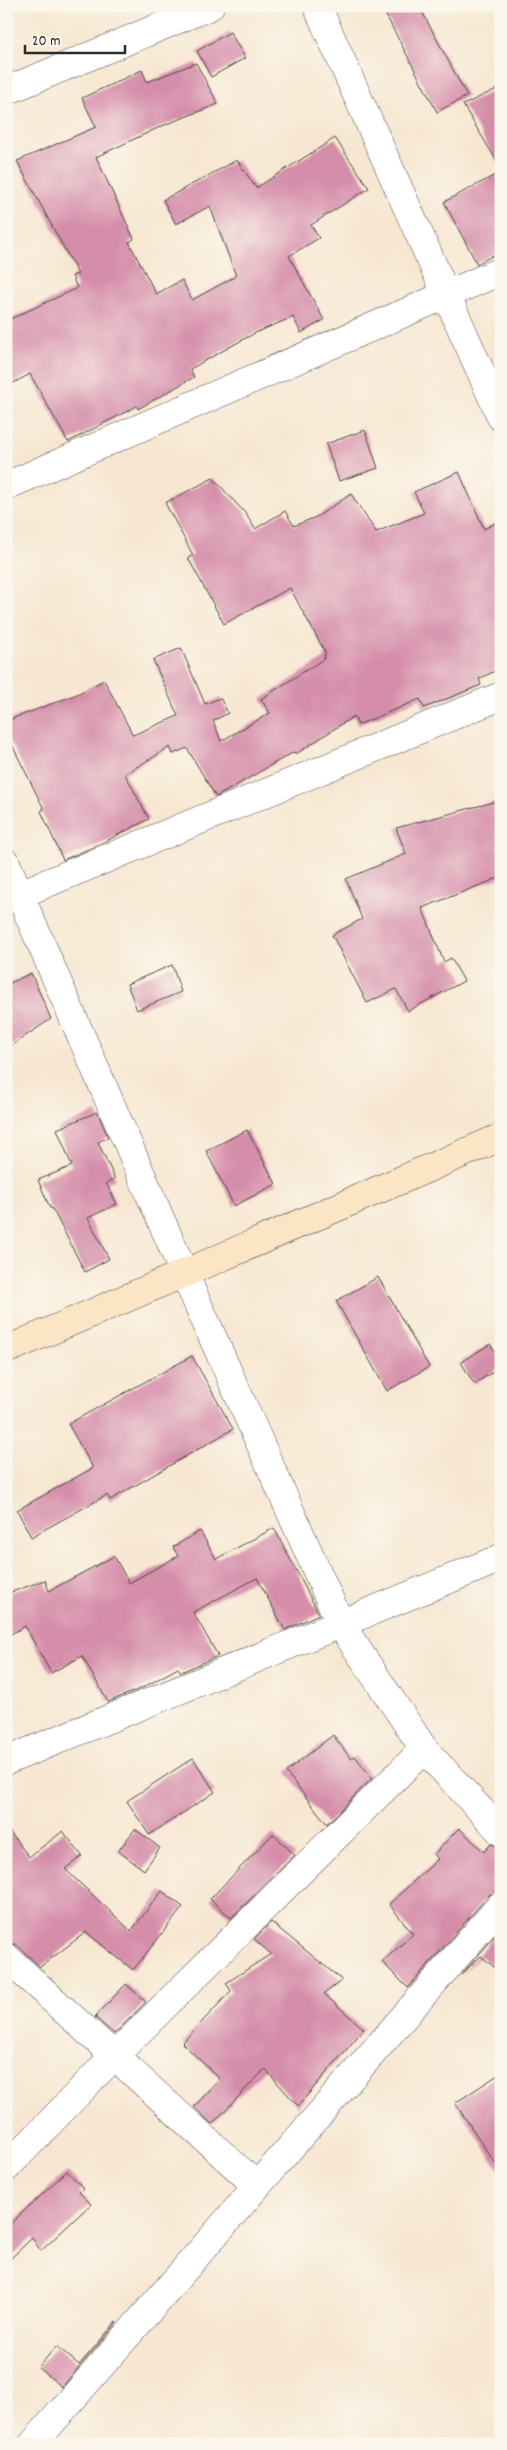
<svg xmlns="http://www.w3.org/2000/svg" width="507" height="2450" viewBox="0 0 507 2450" font-family="Dekko,sans-serif">
	<style>
		.building { fill: #d58eaa }
		.lines { fill: none; stroke-linecap: round; stroke-linejoin: round }
		.street-casing { stroke: #4a4744; stroke-width: 29 }
		.secondary-casing { stroke: #4a4744; stroke-width: 29 }
		.street { stroke: #fff; stroke-width: 28 }
		.secondary { stroke: #fce5c4; stroke-width: 28 }
	</style>
	<rect width="100%" height="100%" fill="#fbf7ec"/>
	<filter id="ink" filterUnits="userSpaceOnUse"><feTurbulence type="fractalNoise" baseFrequency=".02" numOctaves="2"/><feDisplacementMap in="SourceGraphic" scale="10" xChannelSelector="R" yChannelSelector="G"/><feConvolveMatrix kernelMatrix="1 2 1 2 8 2 1 2 1" color-interpolation-filters="sRGB"/></filter>
	<filter id="wash" filterUnits="userSpaceOnUse"><feTurbulence type="fractalNoise" baseFrequency=".0096" numOctaves="4" result="noise"/><feDisplacementMap in="SourceGraphic" scale="20" xChannelSelector="R" yChannelSelector="G"/><feGaussianBlur stdDeviation="1.12" result="paint"/><feColorMatrix in="noise" values="0 0 0 0 0 0 0 0 0 0 0 0 0 0 0 0 0 1.4 0 .05"/><feComposite in="paint" operator="in"/></filter>
	<g filter="url(#wash)">
		<rect width="100%" height="100%" fill="#f7e7d2"/>
		<g id="blocks">
			<path class="building" d="M 381,6 L 419,6 L 467,96 L 437,112 Z
				M 230,32 L 245,58 L 211,77 L 197,51 Z
				M 196,63 L 218,104 L 162,126 L 96,157 L 134,239 L 129,242 L 156,294 L 182,280 L 192,300 L 236,276 L 210,206 L 176,224 L 163,200 L 237,160 L 256,188 L 335,138 L 369,188 L 311,225 L 319,238 L 289,256 L 324,320 L 301,333 L 293,317 L 255,333 L 190,369 L 194,377 L 138,409 L 137,406 L 68,442 L 30,374 L 6,387 L 6,321 L 77,288 L 72,276 L 78,274 L 17,161 L 96,127 L 82,98 L 142,70 L 147,82 Z
				M 501,87 L 501,168 L 463,105 Z
				M 501,172 L 501,251 L 477,264 L 444,202 Z
				M 365,430 L 378,468 L 339,481 L 326,444 Z
				M 459,472 L 484,529 L 501,520 L 501,668 L 479,679 L 481,685 L 424,708 L 420,699 L 358,725 L 354,716 L 296,754 L 294,752 L 216,797 L 187,748 L 173,754 L 170,747 L 125,774 L 149,819 L 102,843 L 63,860 L 41,811 L 44,809 L 6,733 L 6,721 L 75,695 L 104,680 L 133,735 L 178,716 L 153,660 L 181,648 L 205,704 L 220,698 L 228,713 L 213,721 L 221,741 L 270,713 L 261,699 L 325,658 L 324,655 L 326,654 L 290,588 L 224,624 L 188,558 L 193,555 L 165,503 L 213,478 L 246,514 L 255,529 L 285,511 L 294,526 L 318,516 L 351,494 L 376,532 L 424,513 L 414,492 Z
				M 501,800 L 501,877 L 422,908 L 444,962 L 451,958 L 464,981 L 408,1011 L 396,989 L 367,1003 L 332,935 L 362,919 L 346,879 L 406,854 L 396,828 Z
				M 172,965 L 181,992 L 137,1010 L 127,984 Z
				M 31,973 L 51,1019 L 6,1049 L 6,985 Z
				M 97,1112 L 108,1137 L 98,1142 L 115,1179 L 106,1183 L 117,1204 L 88,1218 L 109,1259 L 85,1272 L 52,1208 L 50,1208 L 38,1180 L 72,1166 L 57,1129 Z
				M 247,1130 L 276,1184 L 234,1206 L 206,1151 Z
				M 378,1277 L 429,1367 L 387,1391 L 336,1301 Z
				M 490,1344 L 501,1361 L 501,1367 L 474,1384 L 461,1362 Z
				M 192,1356 L 233,1429 L 110,1500 L 107,1495 L 31,1537 L 17,1510 L 93,1468 L 68,1424 Z
				M 274,1528 L 319,1614 L 285,1630 L 257,1578 L 193,1612 L 218,1656 L 181,1672 L 178,1668 L 142,1688 L 108,1702 L 82,1656 L 51,1673 L 25,1626 L 6,1637 L 6,1594 L 45,1580 L 49,1591 L 114,1556 L 129,1583 L 178,1556 L 173,1547 L 200,1531 L 216,1559 Z
				M 333,1735 L 351,1759 L 355,1756 L 372,1778 L 327,1824 L 286,1772 Z
				M 193,1758 L 215,1792 L 149,1835 L 127,1801 Z
				M 6,1827 L 29,1857 L 63,1831 L 82,1856 L 65,1869 L 131,1931 L 162,1891 L 183,1907 L 133,1970 L 86,1932 L 40,1967 L 17,1945 L 6,1942 Z
				M 459,1828 L 484,1852 L 491,1844 L 501,1847 L 501,1890 L 489,1895 L 408,1988 L 382,1962 L 413,1934 L 389,1904 L 438,1859 L 434,1854 Z
				M 135,1829 L 160,1848 L 144,1870 L 118,1851 Z
				M 273,1834 L 295,1855 L 231,1918 L 210,1899 Z
				M 271,1922 L 342,1980 L 324,1994 L 364,2029 L 298,2106 L 265,2069 L 212,2124 L 194,2107 L 220,2079 L 182,2043 L 231,1991 L 226,1983 L 271,1954 L 254,1939 Z
				M 501,1929 L 501,1973 L 481,1956 L 461,1975 Z
				M 126,1984 L 146,2002 L 114,2034 L 95,2017 Z
				M 501,2073 L 501,2172 L 455,2103 Z
				M 67,2171 L 83,2188 L 79,2192 L 91,2204 L 41,2251 L 32,2238 L 6,2263 L 6,2228 Z
				M 116,2322 L 117,2323 L 62,2387 L 38,2367 L 57,2346 L 79,2365 Z"/>
		</g>
	</g>
	<g filter="url(#ink)">
		<use href="#blocks" fill-opacity="0" stroke="#4a4744" stroke-width="1"/>
		<g class="lines">
			<defs>
				<path id="street" d="M 317,6 L 501,417
					M 6,91 L 210,6
					M 6,486 L 501,271
					M 6,863 L 184,1273 L 341,1625 L 424,1749 L 501,1832
					M 6,900 L 501,696
					M 6,1761 L 501,1558
					M 6,1957 L 257,2186
					M 6,2168 L 114,2056 L 424,1749
					M 33,2444 L 501,1905"/>
				<path id="secondary" d="M 6,1350 L 501,1137"/>
			</defs>
			<use href="#street" class="street-casing"/>
			<use href="#secondary" class="secondary-casing"/>
			<use href="#street" class="street"/>
			<use href="#secondary" class="secondary"/>
		</g>
	</g>
	<rect width="507" height="2450" fill="none" stroke="#fbf7ec" stroke-width="25"/>
	<path d="M25 45v8h100v-8" fill="none" stroke="#2b2b2b" stroke-width="2.5"/>
	<text x="32" y="45" font-size="15" fill="#2b2b2b" stroke="#fbf7ec" stroke-width="4" paint-order="stroke">20 m</text>
</svg>
